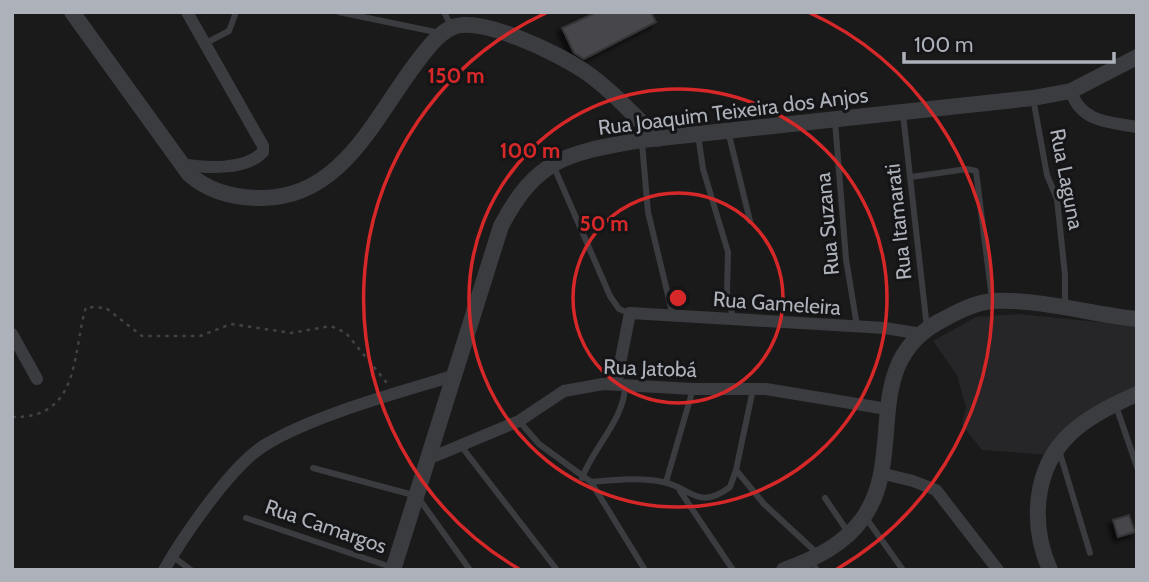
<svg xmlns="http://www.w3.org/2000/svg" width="1149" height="582" viewBox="0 0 1149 582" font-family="Cabin,sans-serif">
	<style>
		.built { fill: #262628 }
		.building { fill: #47474b; stroke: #343437; stroke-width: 2; filter: url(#shadow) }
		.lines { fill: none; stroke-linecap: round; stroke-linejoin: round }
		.path { stroke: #414247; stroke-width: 2.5; stroke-dasharray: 3.5 5; stroke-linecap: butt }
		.service { stroke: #3b3c40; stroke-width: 6 }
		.minor { stroke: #3b3c40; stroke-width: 12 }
		.tertiary { stroke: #3b3c40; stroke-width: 16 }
		.ring { fill: none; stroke: #d62828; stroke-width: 3.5 }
		.labels { text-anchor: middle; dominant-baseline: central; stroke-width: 6; stroke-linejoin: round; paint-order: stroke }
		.street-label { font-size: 21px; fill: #adb1ba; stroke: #151517 }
		.centre { fill: #d62828; stroke: #151517; stroke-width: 3.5 }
		.ring-label { font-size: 21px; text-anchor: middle; font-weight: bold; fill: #d62828; stroke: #151517; stroke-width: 6; stroke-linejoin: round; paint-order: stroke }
	</style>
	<defs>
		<filter id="shadow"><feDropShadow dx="-4.5" dy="4.5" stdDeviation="2" flood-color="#0009"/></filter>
	</defs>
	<rect width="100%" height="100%" fill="#1a1a1b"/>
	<path class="built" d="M 1019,314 L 1137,326 L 1137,390 L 1051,455 L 982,450 L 962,425 L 966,408 L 957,375 L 933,341 L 976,317 Z"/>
	<path class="building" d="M 597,12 L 651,12 L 656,22 L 584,59 L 574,53 L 562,28 Z
		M 1129,515 L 1135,532 L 1118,537 L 1113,520 Z"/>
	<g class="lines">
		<path class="path" d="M 12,417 C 81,419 72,353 86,307 L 106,308 L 142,336 L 200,336 L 231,324 L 291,333 L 331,326 L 346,333 L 387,383"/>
		<path class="service" d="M 339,12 L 440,33
			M 444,12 L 451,26
			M 206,43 L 229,31 L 236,12
			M 1033,98 L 1047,175 L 1057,199 L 1065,275 L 1065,307
			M 903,114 L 927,328
			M 835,121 L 846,259 L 857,326
			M 728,131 L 750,221
			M 698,135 L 703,169 L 728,252 L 727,292 L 733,318
			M 642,143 L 648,212 L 673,316
			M 554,167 L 610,296 L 619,309 L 629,313
			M 911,177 L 967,169 L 976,171 L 992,299
			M 1116,406 L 1137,467
			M 519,421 L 539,444 L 591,482 C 614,480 640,477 663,482 C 692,488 698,511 730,487 L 736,470 L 764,504 L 818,554
			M 461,446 L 557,570
			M 1059,450 L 1090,553
			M 313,468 L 417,496 L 470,570
			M 736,470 L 753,389
			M 582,478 C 593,448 625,418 625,386
			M 591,482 L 645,570
			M 666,482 L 693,389
			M 680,491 L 733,570
			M 825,498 L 848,532
			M 246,518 L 394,568
			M 866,518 L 903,570
			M 172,556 L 191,570
			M 810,560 L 817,570"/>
		<path class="minor" d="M 1071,91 C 1080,122 1109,122 1137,127
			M 181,164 C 205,168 245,171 263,152 L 263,146 L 187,12
			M 12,334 L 37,379
			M 616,384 L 630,313 L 885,328 L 922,334
			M 428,459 L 519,421 L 564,391 L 603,384 L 693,389 L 766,389 L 887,409
			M 880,473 L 913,481 L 936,490 L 998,570
			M 164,570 C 184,535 232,465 265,445 C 314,415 397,393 453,376"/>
		<path class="tertiary" d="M 72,12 L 189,174 C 209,192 235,198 262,198 C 340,198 373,121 414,66 C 423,54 436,35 451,28 C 479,14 559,54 584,71 C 611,89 634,116 658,139
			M 393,570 L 501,226 C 538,156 569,153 642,140 L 1033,98 L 1071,91 L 1137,57
			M 784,570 C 814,559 844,545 863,518 C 908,455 857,362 944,319 C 959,311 976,302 994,301 C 1041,299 1090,314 1137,319
			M 1050,570 C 1030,525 1033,468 1071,433 C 1089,416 1114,404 1137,394"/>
	</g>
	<g class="ring">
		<circle cx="678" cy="298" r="105"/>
		<circle cx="678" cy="298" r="209"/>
		<path d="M519 569A314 314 0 0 1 548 12M808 12A314 314 0 0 1 837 569"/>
	</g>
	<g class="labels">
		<g class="street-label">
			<text transform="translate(733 111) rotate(-7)">Rua Joaquim Teixeira dos Anjos</text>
			<text transform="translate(1067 179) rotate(79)">Rua Laguna</text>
			<text transform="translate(898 222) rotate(-96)">Rua Itamarati</text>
			<text transform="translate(827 224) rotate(-95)">Rua Suzana</text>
			<text transform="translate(777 303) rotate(4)">Rua Gameleira</text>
			<text transform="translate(650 368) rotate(2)">Rua Jatobá</text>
			<text transform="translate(326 526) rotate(19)">Rua Camargos</text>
		</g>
	</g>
	<circle cx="678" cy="298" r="10" class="centre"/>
	<g class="ring-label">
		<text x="456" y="83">150 m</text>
		<text x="530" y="158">100 m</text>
		<text x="604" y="231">50 m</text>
	</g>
	<rect width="1149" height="582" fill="none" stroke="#adb1ba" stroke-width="28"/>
	<path d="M904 52v10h210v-10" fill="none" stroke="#adb1ba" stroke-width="3.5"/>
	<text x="914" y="52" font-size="21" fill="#adb1ba" stroke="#151517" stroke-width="5" paint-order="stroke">100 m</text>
</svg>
